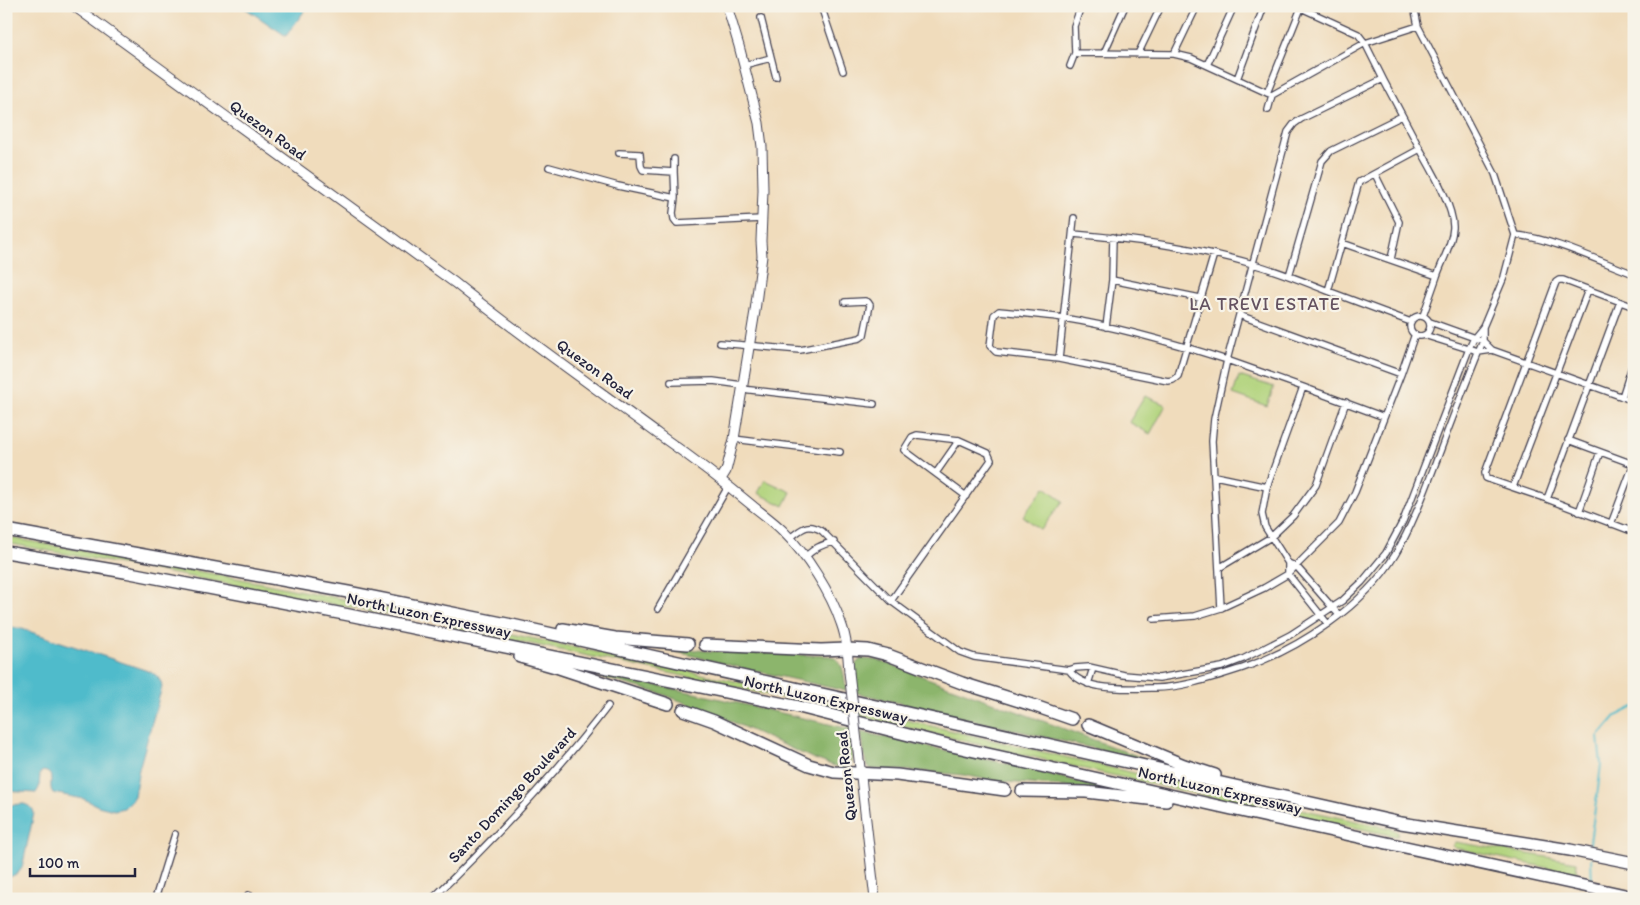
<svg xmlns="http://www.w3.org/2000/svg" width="1640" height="905" viewBox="0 0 1640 905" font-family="Itim,sans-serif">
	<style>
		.green { fill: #b1d37c; stroke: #6a7a5c }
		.forest { fill: #8cb56c; stroke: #576c54 }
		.water { fill: #50bbcb; stroke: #396e83 }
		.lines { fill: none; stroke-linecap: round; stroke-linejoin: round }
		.stream { stroke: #50bbcb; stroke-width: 2 }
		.street-casing { stroke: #413e4e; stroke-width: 8 }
		.secondary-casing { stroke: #413e4e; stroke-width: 11 }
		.highway-casing { stroke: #413e4e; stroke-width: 14 }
		.street { stroke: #fff; stroke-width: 5.5 }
		.secondary { stroke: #fff; stroke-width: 9 }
		.highway { stroke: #fff; stroke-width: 11 }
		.secondary-bridge-casing { stroke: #413e4e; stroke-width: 11; stroke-linecap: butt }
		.secondary-bridge { stroke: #fff; stroke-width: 9 }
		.labels { text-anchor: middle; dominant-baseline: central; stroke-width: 4.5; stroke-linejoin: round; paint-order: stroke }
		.street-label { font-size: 16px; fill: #22223b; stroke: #f7f3e8 }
		.neighbourhood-label { font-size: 18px; letter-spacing: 1px; fill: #645260; stroke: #f7f3e8 }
	</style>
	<rect width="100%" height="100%" fill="#f7f3e8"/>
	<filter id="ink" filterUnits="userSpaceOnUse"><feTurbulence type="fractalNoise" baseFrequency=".02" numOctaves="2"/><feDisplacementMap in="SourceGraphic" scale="10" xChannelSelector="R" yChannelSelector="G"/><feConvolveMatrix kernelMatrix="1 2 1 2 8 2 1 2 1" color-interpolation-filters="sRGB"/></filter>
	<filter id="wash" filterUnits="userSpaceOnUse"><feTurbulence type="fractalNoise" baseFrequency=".0096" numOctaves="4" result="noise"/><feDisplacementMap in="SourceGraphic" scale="20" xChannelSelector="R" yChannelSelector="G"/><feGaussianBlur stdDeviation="1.12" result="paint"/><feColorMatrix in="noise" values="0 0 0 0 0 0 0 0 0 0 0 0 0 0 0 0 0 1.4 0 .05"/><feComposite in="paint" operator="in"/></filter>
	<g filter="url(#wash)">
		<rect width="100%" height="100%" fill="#f0dcbc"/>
		<path class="green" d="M 1239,376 L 1274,387 L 1267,406 L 1233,394 Z
			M 1145,396 L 1166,405 L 1150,434 L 1129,422 Z
			M 765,480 L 791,492 L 784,506 L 758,493 Z
			M 1045,487 L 1063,501 L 1041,530 L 1023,516 Z
			M 6,537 L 231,577 L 373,605 L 394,610 L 397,614 L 396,615 L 390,615 L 218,582 L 6,543 Z
			M 454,622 L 768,688 L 1134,773 L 1393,829 L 1399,833 L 1397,836 L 1395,836 L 1223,800 L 1067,765 L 717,683 L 456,628 L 452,626 Z
			M 1455,842 L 1577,862 L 1576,874 L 1455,848 L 1452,846 Z"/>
		<path class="forest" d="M 653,646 L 708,651 L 831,656 C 845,661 844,678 846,691 L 742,668 Z
			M 862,659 L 877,660 L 892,665 L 1148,760 L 1130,757 L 857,693 C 856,682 849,664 862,659 Z
			M 581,670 L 699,694 L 850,729 L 853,757 L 851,764 L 843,769 L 812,758 L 715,714 L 662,694 L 590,674 Z
			M 861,732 L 1022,767 L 1113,791 L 995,781 L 963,775 L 918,771 L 871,769 L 866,764 Z"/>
		<path class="water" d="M 242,6 L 308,6 L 286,36 Z
			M 6,626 L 22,629 L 151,672 L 157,676 L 161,682 L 162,687 L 139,769 L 134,796 L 130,802 L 124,808 L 114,810 L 98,806 L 84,799 L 53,793 C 47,785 57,773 43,771 L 40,773 L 39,788 L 36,793 L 6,791 Z
			M 24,804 C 29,806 33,807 34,813 L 22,868 L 18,873 L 6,879 L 6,805 Z"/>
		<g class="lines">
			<path class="stream" d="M 1590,851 L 1590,842 L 1598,789 L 1601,764 L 1598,737 L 1616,716 L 1634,707
				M 1591,858 L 1592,883
				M 1593,893 L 1596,899"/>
		</g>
	</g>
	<g filter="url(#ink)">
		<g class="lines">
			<defs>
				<path id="street" d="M 821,6 L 843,71
					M 1297,6 L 1358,34 L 1365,43 L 1383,79
					M 761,18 L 776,77
					M 1075,53 L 1174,54 L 1191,58 L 1272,95 L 1365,43 L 1418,26
					M 1104,53 L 1125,6
					M 1138,54 L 1161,6
					M 1174,54 L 1197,6
					M 744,65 L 771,58
					M 1207,65 L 1234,6
					M 1070,66 L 1075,53 L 1074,26 L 1081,6
					M 1237,79 L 1264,6
					M 1267,93 L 1301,8
					M 1268,110 L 1272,95
					M 619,153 L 640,154 L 641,166 L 643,170 L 674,172 L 675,198 L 673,213 L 674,219 L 677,223 L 762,219
					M 549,167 L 618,186 L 675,198
					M 674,172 L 674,159
					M 1375,174 L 1399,222 L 1391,259
					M 1073,234 C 1133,239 1195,247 1253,264 C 1278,271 1303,281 1328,291 L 1359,182 L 1420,149
					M 1515,235 C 1551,238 1599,261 1634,274
					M 1214,254 L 1178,376 L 1173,380 L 1168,381 L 1059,359 L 996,352 L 990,346 L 994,315 L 999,311 C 1020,313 1042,315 1063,318 C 1119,327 1174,343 1227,360 L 1214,419 L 1212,441 L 1221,608
					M 1289,276 L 1322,161 L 1331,151 L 1402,116
					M 1112,280 L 1200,298
					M 1328,291 L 1411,322
					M 1634,307 L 1563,280 L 1559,280 L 1556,282 L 1485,473 L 1486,478 L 1491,480 L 1547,499 L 1634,532
					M 1239,315 L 1288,132 L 1294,124 L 1301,119 L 1383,79 C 1395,102 1407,124 1419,147 C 1430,167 1454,206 1453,228 C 1452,245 1442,261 1437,276 L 1342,243
					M 1423,316 L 1437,276
					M1410 326a10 10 0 1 1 20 0a10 10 0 1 1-20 0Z
					M 1430,322 L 1483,341 L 1492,350 L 1634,401
					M 1106,327 L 1112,280 L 1113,237
					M 1424,335 L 1478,352 L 1492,350
					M 720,343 L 800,350 L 860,338 L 864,335 L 870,305 L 868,302 L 865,301 L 845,302
					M 1059,359 L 1074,218
					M 671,382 L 713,381 L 742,385
					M 1303,387 L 1384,417
					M 742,389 L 874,404
					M 1622,397 L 1634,360
					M 734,439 L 840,452
					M 1568,440 L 1633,464
					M 936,473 L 959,440
					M 1215,476 L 1267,487
					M 1513,487 L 1588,290
					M 1547,499 L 1620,302
					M 1579,512 L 1600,452
					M 1611,524 L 1634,463
					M 790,538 C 802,529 807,522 822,531 L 891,601 L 960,652 L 974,657 L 1069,670 L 1075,668 L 1089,667 L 1124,675 L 1159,678 L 1222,667 L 1243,659 L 1290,635 L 1342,601 L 1362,582 L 1386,553 L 1403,521 L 1469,349 L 1474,338 L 1483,327 L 1504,277 L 1515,235 L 1495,174 L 1418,26 L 1414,6
					M 805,557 C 814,549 821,544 834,542
					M 1288,563 L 1297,567 L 1339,615
					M 1219,568 L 1271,537 L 1293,516 L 1316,485 L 1346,402
					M 891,601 L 991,460 L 988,453 L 959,440 L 917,435 L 912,437 L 904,450 L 966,496
					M 658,609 L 729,485
					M 1154,619 L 1195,616 L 1221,608 L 1264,588 L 1288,574 L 1339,523 L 1355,492 L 1401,374
					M 1327,623 L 1288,574 L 1288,563 L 1265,527 L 1262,514 L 1267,487 L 1303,387 L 1227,360 L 1239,315 L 1401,374 L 1415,334
					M 1069,670 C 1084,692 1126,688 1151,688 C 1180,689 1215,677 1243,668 C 1299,649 1364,606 1395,555 C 1414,523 1426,488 1439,454 C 1453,416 1468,378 1483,341 L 1483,327
					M 1088,684 L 1093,668
					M 155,899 L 175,834
					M 247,899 L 248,895 L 260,899
					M 432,899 C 495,838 555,775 608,706"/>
				<path id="secondary" d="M 74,6 L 455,283 C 521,336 590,384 658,434 C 691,457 723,481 754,507 C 764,515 774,522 783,531 C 806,554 831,593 841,623 C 847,639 848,656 849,672
					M 721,479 L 726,471 L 734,439 L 755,311 L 762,256 L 761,241 L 763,190 L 762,147 L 759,123 L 739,46 L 727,6
					M 857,742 L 875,899"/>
				<path id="highway" d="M 6,530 L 348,592 L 512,625 L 1401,823 L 1570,850 L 1634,863
					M 6,552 L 125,572 L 349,615 L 799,707 L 952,746 L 1254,814 L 1634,897
					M 563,629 L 615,638 L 688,644
					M 705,645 L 821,650 L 847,649 L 868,650 L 888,655 L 962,683 L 1032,705 L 1072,719
					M 520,657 L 559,668 L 668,704
					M 683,710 L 714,721 L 809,765 L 834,772 L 897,775 L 1005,790
					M 1088,725 L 1184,765 L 1215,775
					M 1022,791 L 1086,792 L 1166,801"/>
			</defs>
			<use href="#street" class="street-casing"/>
			<use href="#secondary" class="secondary-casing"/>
			<use href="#highway" class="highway-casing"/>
			<use href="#street" class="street"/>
			<use href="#secondary" class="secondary"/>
			<use href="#highway" class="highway"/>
			<defs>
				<path id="secondary-bridge" d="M 849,672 L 857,742"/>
			</defs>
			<use href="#secondary-bridge" class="secondary-bridge-casing"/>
			<use href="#secondary-bridge" class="secondary-bridge"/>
		</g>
	</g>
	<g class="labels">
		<g class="street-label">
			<text transform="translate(268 130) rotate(36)">Quezon Road</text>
			<text transform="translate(595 369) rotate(36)">Quezon Road</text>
			<text transform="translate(429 615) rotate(12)">North Luzon Expressway</text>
			<text transform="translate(826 699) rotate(13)">North Luzon Expressway</text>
			<text transform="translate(846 776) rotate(-96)">Quezon Road</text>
			<text transform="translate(1220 790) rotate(13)">North Luzon Expressway</text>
			<text transform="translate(512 795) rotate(-47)">Santo Domingo Boulevard</text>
		</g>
		<g class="neighbourhood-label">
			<text x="1265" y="304">LA TREVI ESTATE</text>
		</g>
	</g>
	<rect width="1640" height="905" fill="none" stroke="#f7f3e8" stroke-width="25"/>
	<path d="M30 868v8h105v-8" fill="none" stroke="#22223b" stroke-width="2.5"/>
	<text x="38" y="868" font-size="15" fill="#22223b" stroke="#f7f3e8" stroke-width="4" paint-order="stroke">100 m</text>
</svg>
